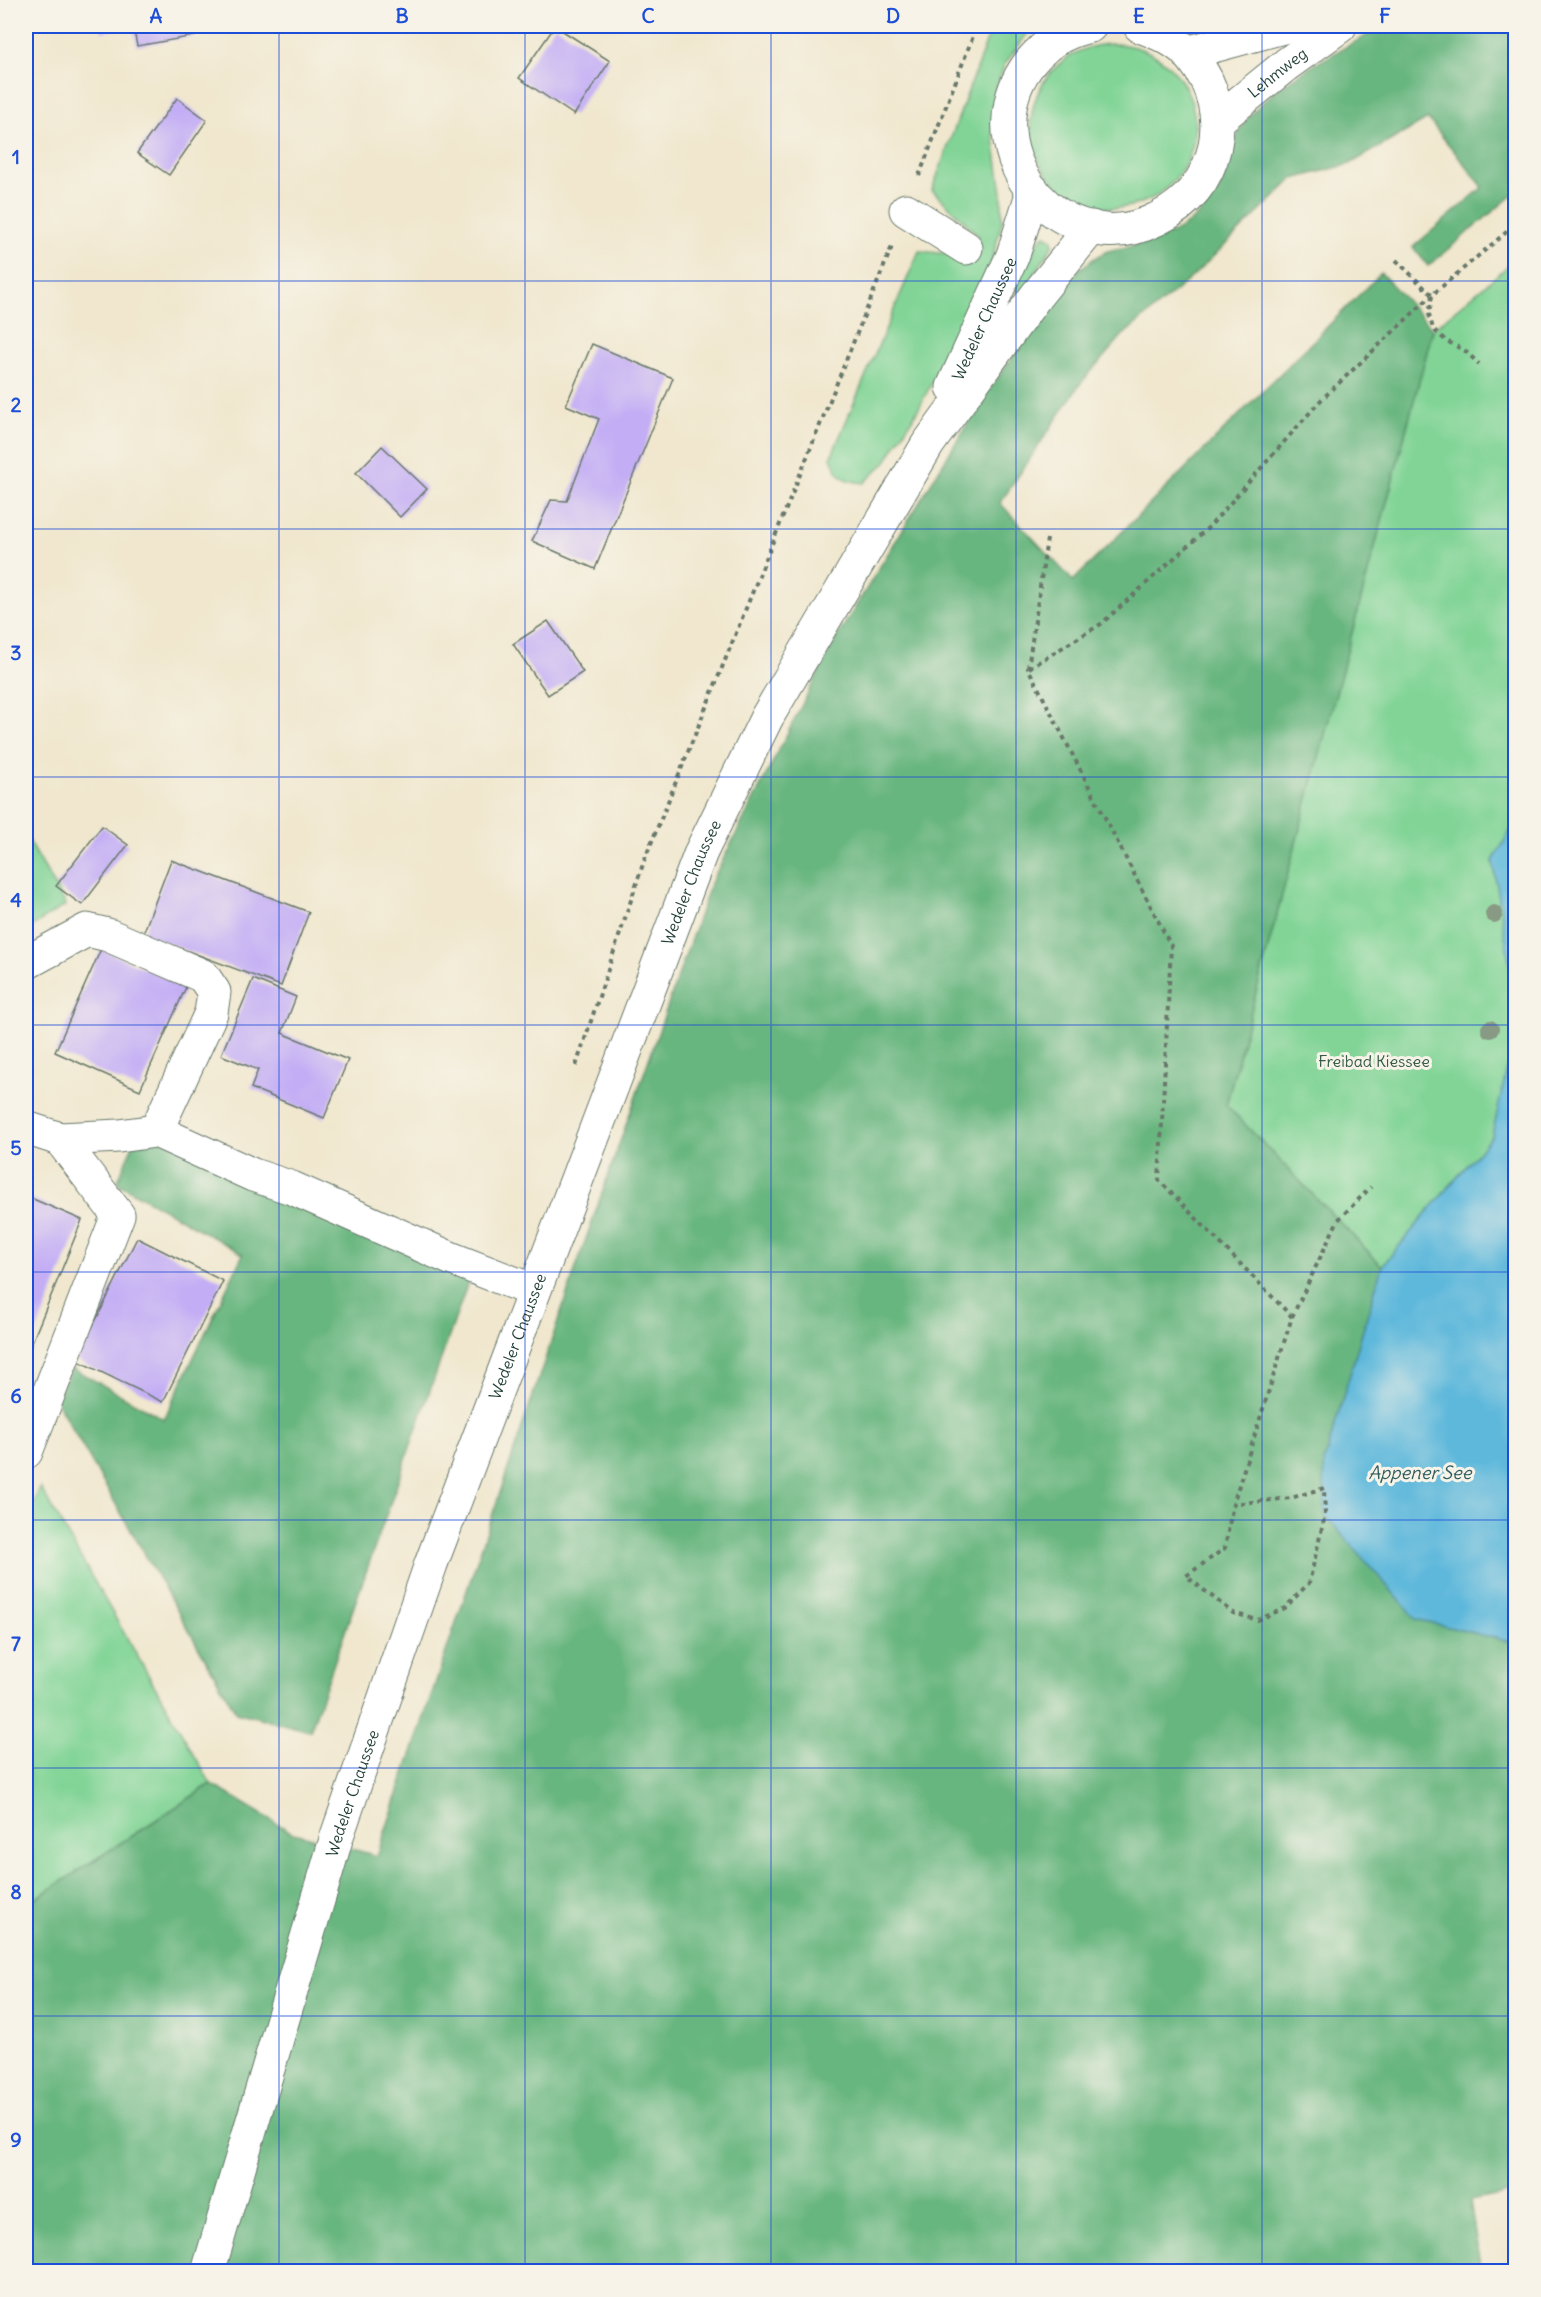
<svg xmlns="http://www.w3.org/2000/svg" width="1541" height="2297" viewBox="0 0 1541 2297" font-family="Delius,sans-serif">
	<style>
		.green { fill: #81d496; stroke: #508865; stroke-width: 1.5 }
		.forest { fill: #68b67f; stroke: #447a5a; stroke-width: 1.5 }
		.water { fill: #5db8db; stroke: #3e7a88; stroke-width: 1.5 }
		.building { fill: #c3adf5 }
		.lines { fill: none; stroke-linecap: round; stroke-linejoin: round }
		.minor-casing { stroke: #68786a; stroke-width: 35 }
		.major-casing { stroke: #68786a; stroke-width: 35 }
		.path { stroke: #68786a; stroke-width: 4; stroke-dasharray: 4.5 4.5; stroke-linecap: butt }
		.minor { stroke: #fff; stroke-width: 33 }
		.major { stroke: #fff; stroke-width: 33 }
		.tree { fill: #889a84 }
		.grid { fill: none; stroke: #1d4ed8; stroke-width: 1.5; stroke-opacity: 0.55 }
		.labels { text-anchor: middle; dominant-baseline: central; stroke-width: 6; stroke-linejoin: round; paint-order: stroke }
		.street-label { font-size: 16px; fill: #1f3d34; stroke: #f7f3e8 }
		.park-label { font-size: 16px; fill: #335b48; stroke: #f7f3e8 }
		.water-label { font-size: 18px; font-style: italic; fill: #2e5c5e; stroke: #f7f3e8 }
		.neatline { fill: none; stroke: #1d4ed8; stroke-width: 2 }
		.grid-label { font-size: 20px; text-anchor: middle; font-weight: bold; fill: #1d4ed8 }
	</style>
	<rect width="100%" height="100%" fill="#f7f3e8"/>
	<filter id="ink" filterUnits="userSpaceOnUse"><feTurbulence type="fractalNoise" baseFrequency=".0167" numOctaves="2"/><feDisplacementMap in="SourceGraphic" scale="12" xChannelSelector="R" yChannelSelector="G"/><feConvolveMatrix kernelMatrix="1 2 1 2 8 2 1 2 1" color-interpolation-filters="sRGB"/></filter>
	<filter id="wash" filterUnits="userSpaceOnUse"><feTurbulence type="fractalNoise" baseFrequency=".008" numOctaves="4" result="noise"/><feDisplacementMap in="SourceGraphic" scale="24" xChannelSelector="R" yChannelSelector="G"/><feGaussianBlur stdDeviation="1.35" result="paint"/><feColorMatrix in="noise" values="0 0 0 0 0 0 0 0 0 0 0 0 0 0 0 0 0 1.4 0 .05"/><feComposite in="paint" operator="in"/></filter>
	<g filter="url(#wash)">
		<rect width="100%" height="100%" fill="#f0e7ce"/>
		<path class="green" d="M 992,26 L 1033,26 L 1005,64 L 994,93 L 992,124 L 1002,193 L 1002,222 L 990,268 L 919,408 L 885,463 L 864,483 C 842,481 839,478 831,457 L 919,251 L 972,256 L 979,236 L 932,190 Z
			M1031 126a82 82 0 1 1 164 0a82 82 0 1 1-164 0Z
			M 1045,235 L 1052,239 L 1053,245 L 1025,289 L 1016,292 L 1013,287 L 1040,239 Z
			M 1515,260 L 1516,823 L 1493,861 L 1515,998 L 1516,1032 L 1492,1136 L 1382,1266 L 1226,1105 L 1433,329 Z
			M 26,836 L 66,905 L 26,930 Z
			M 40,1487 L 211,1784 L 26,1905 L 26,1524 Z"/>
		<path class="forest" d="M 1384,26 L 1515,26 L 1515,193 L 1428,266 L 1413,247 L 1483,187 L 1428,119 L 1350,164 L 1293,179 L 1191,278 L 1122,336 L 1080,384 L 1000,503 L 1073,581 L 1381,273 L 1433,329 L 1226,1105 L 1382,1266 L 1324,1462 L 1416,1619 L 1515,1643 L 1515,2192 L 1470,2201 L 1481,2271 L 26,2272 L 26,1905 L 211,1784 L 291,1832 L 377,1856 L 581,1253 L 710,885 L 835,640 L 982,400 L 1068,279 C 1080,269 1091,259 1105,252 C 1113,249 1123,248 1132,246 C 1152,242 1173,235 1190,222 C 1203,211 1218,195 1224,179 C 1230,164 1231,147 1239,132 C 1263,86 1340,51 1384,26 Z
			M 144,1118 L 477,1257 L 310,1731 L 236,1712 L 55,1399 L 72,1368 L 164,1419 L 243,1254 L 117,1183 Z"/>
		<path class="water" d="M 1515,823 L 1515,998 L 1493,861 Z
			M 1515,1032 L 1515,1643 L 1416,1619 L 1325,1515 L 1324,1462 L 1382,1266 L 1492,1136 Z"/>
		<g id="blocks">
			<path class="building" d="M 101,26 L 132,26 L 132,27 L 102,32 Z
				M 133,26 L 193,26 L 195,36 L 137,46 Z
				M 555,26 L 610,61 L 574,115 L 519,78 Z
				M 177,98 L 207,120 L 169,175 L 137,153 Z
				M 592,344 L 673,378 L 595,569 L 532,541 L 551,500 L 567,501 L 599,419 L 566,405 Z
				M 382,446 L 427,489 L 400,517 L 356,473 Z
				M 548,621 L 583,672 L 548,695 L 513,644 Z
				M 102,826 L 128,845 L 82,905 L 56,886 Z
				M 171,860 L 309,912 L 281,986 L 143,934 Z
				M 101,949 L 186,987 L 140,1090 L 55,1052 Z
				M 253,979 L 296,997 L 282,1033 L 348,1060 L 324,1118 L 251,1088 L 258,1070 L 221,1055 Z
				M 26,1196 L 82,1220 L 26,1357 Z
				M 137,1238 L 223,1281 L 163,1402 L 76,1360 Z"/>
		</g>
	</g>
	<g filter="url(#ink)">
		<use href="#blocks" fill-opacity="0" stroke="#68786a" stroke-width="1.5"/>
		<g class="lines">
			<defs>
				<g id="minor">
					<path d="M 1187,53 L 1287,26"/>
					<path id="s1" d="M 1218,120 L 1287,64 L 1340,26"/>
					<path d="M 906,210 L 966,248"/>
					<path d="M 26,963 L 87,930 L 108,935 L 203,976 L 214,992 L 211,1013 L 156,1131 L 119,1136 L 60,1139 L 26,1128"/>
					<path d="M 156,1131 L 253,1175 L 292,1188 L 450,1258 L 534,1291"/>
					<path d="M 26,1452 L 118,1215 L 60,1139"/>
				</g>
				<g id="major">
					<path d="M 1090,26 C 1073,30 1055,37 1042,50 C 975,110 1016,221 1104,230 C 1122,232 1141,227 1157,219 C 1219,190 1236,113 1193,59 C 1180,42 1159,33 1140,26"/>
					<path id="s2" d="M 953,387 L 1013,255 L 1033,191"/>
					<path id="s3" d="M 208,2272 L 337,1836 L 431,1564 L 701,852 L 767,717 L 928,444 L 1036,296 L 1092,227"/>
				</g>
			</defs>
			<use href="#minor" class="minor-casing"/>
			<use href="#major" class="major-casing"/>
			<path class="path" d="M 919,176 L 977,26
				M 1396,260 L 1432,295 L 1516,224
				M 1432,296 L 1429,314 L 1433,329 L 1445,340 L 1465,351 L 1479,364
				M 1047,539 L 1028,668 L 1171,946 L 1159,1180 L 1292,1317 L 1233,1504 L 1225,1548 L 1186,1576 L 1233,1613 L 1258,1620 L 1285,1608 L 1309,1583 L 1325,1515 L 1324,1488 L 1291,1498 L 1233,1504
				M 1029,668 L 1101,624 L 1210,526 L 1321,400 L 1432,295
				M 576,1066 L 644,861 L 893,244
				M 1292,1317 L 1338,1220 L 1371,1187"/>
			<use href="#minor" class="minor"/>
			<use href="#major" class="major"/>
		</g>
		<g class="tree">
			<circle cx="1494" cy="914" r="9"/>
			<circle cx="1490" cy="1029" r="9"/>
		</g>
	</g>
	<path class="grid" d="M 279,26 L 279,2272M 525,26 L 525,2272M 771,26 L 771,2272M 1016,26 L 1016,2272M 1262,26 L 1262,2272M 26,281 L 1516,281M 26,529 L 1516,529M 26,777 L 1516,777M 26,1025 L 1516,1025M 26,1272 L 1516,1272M 26,1520 L 1516,1520M 26,1768 L 1516,1768M 26,2016 L 1516,2016"/>
	<g class="labels">
		<g class="street-label">
			<text stroke="none"><textPath href="#s1" startOffset="76">Lehmweg</textPath></text>
			<text stroke="none"><textPath href="#s2" startOffset="75">Wedeler Chaussee</textPath></text>
			<text stroke="none"><textPath href="#s3" startOffset="1472">Wedeler Chaussee</textPath></text>
			<text stroke="none"><textPath href="#s3" startOffset="986">Wedeler Chaussee</textPath></text>
			<text stroke="none"><textPath href="#s3" startOffset="500">Wedeler Chaussee</textPath></text>
		</g>
		<g class="park-label">
			<text x="1374" y="1061">Freibad Kiessee</text>
		</g>
		<g class="water-label">
			<text x="1420" y="1472">Appener See</text>
		</g>
	</g>
	<rect width="1541" height="2297" fill="none" stroke="#f7f3e8" stroke-width="66"/>
	<rect x="33" y="33" width="1475" height="2231" class="neatline"/>
	<g class="grid-label">
		<text x="156" y="23">A</text>
		<text x="402" y="23">B</text>
		<text x="648" y="23">C</text>
		<text x="893" y="23">D</text>
		<text x="1139" y="23">E</text>
		<text x="1385" y="23">F</text>
		<text x="16" y="164">1</text>
		<text x="16" y="412">2</text>
		<text x="16" y="660">3</text>
		<text x="16" y="907">4</text>
		<text x="16" y="1155">5</text>
		<text x="16" y="1403">6</text>
		<text x="16" y="1651">7</text>
		<text x="16" y="1899">8</text>
		<text x="16" y="2147">9</text>
	</g>
</svg>
